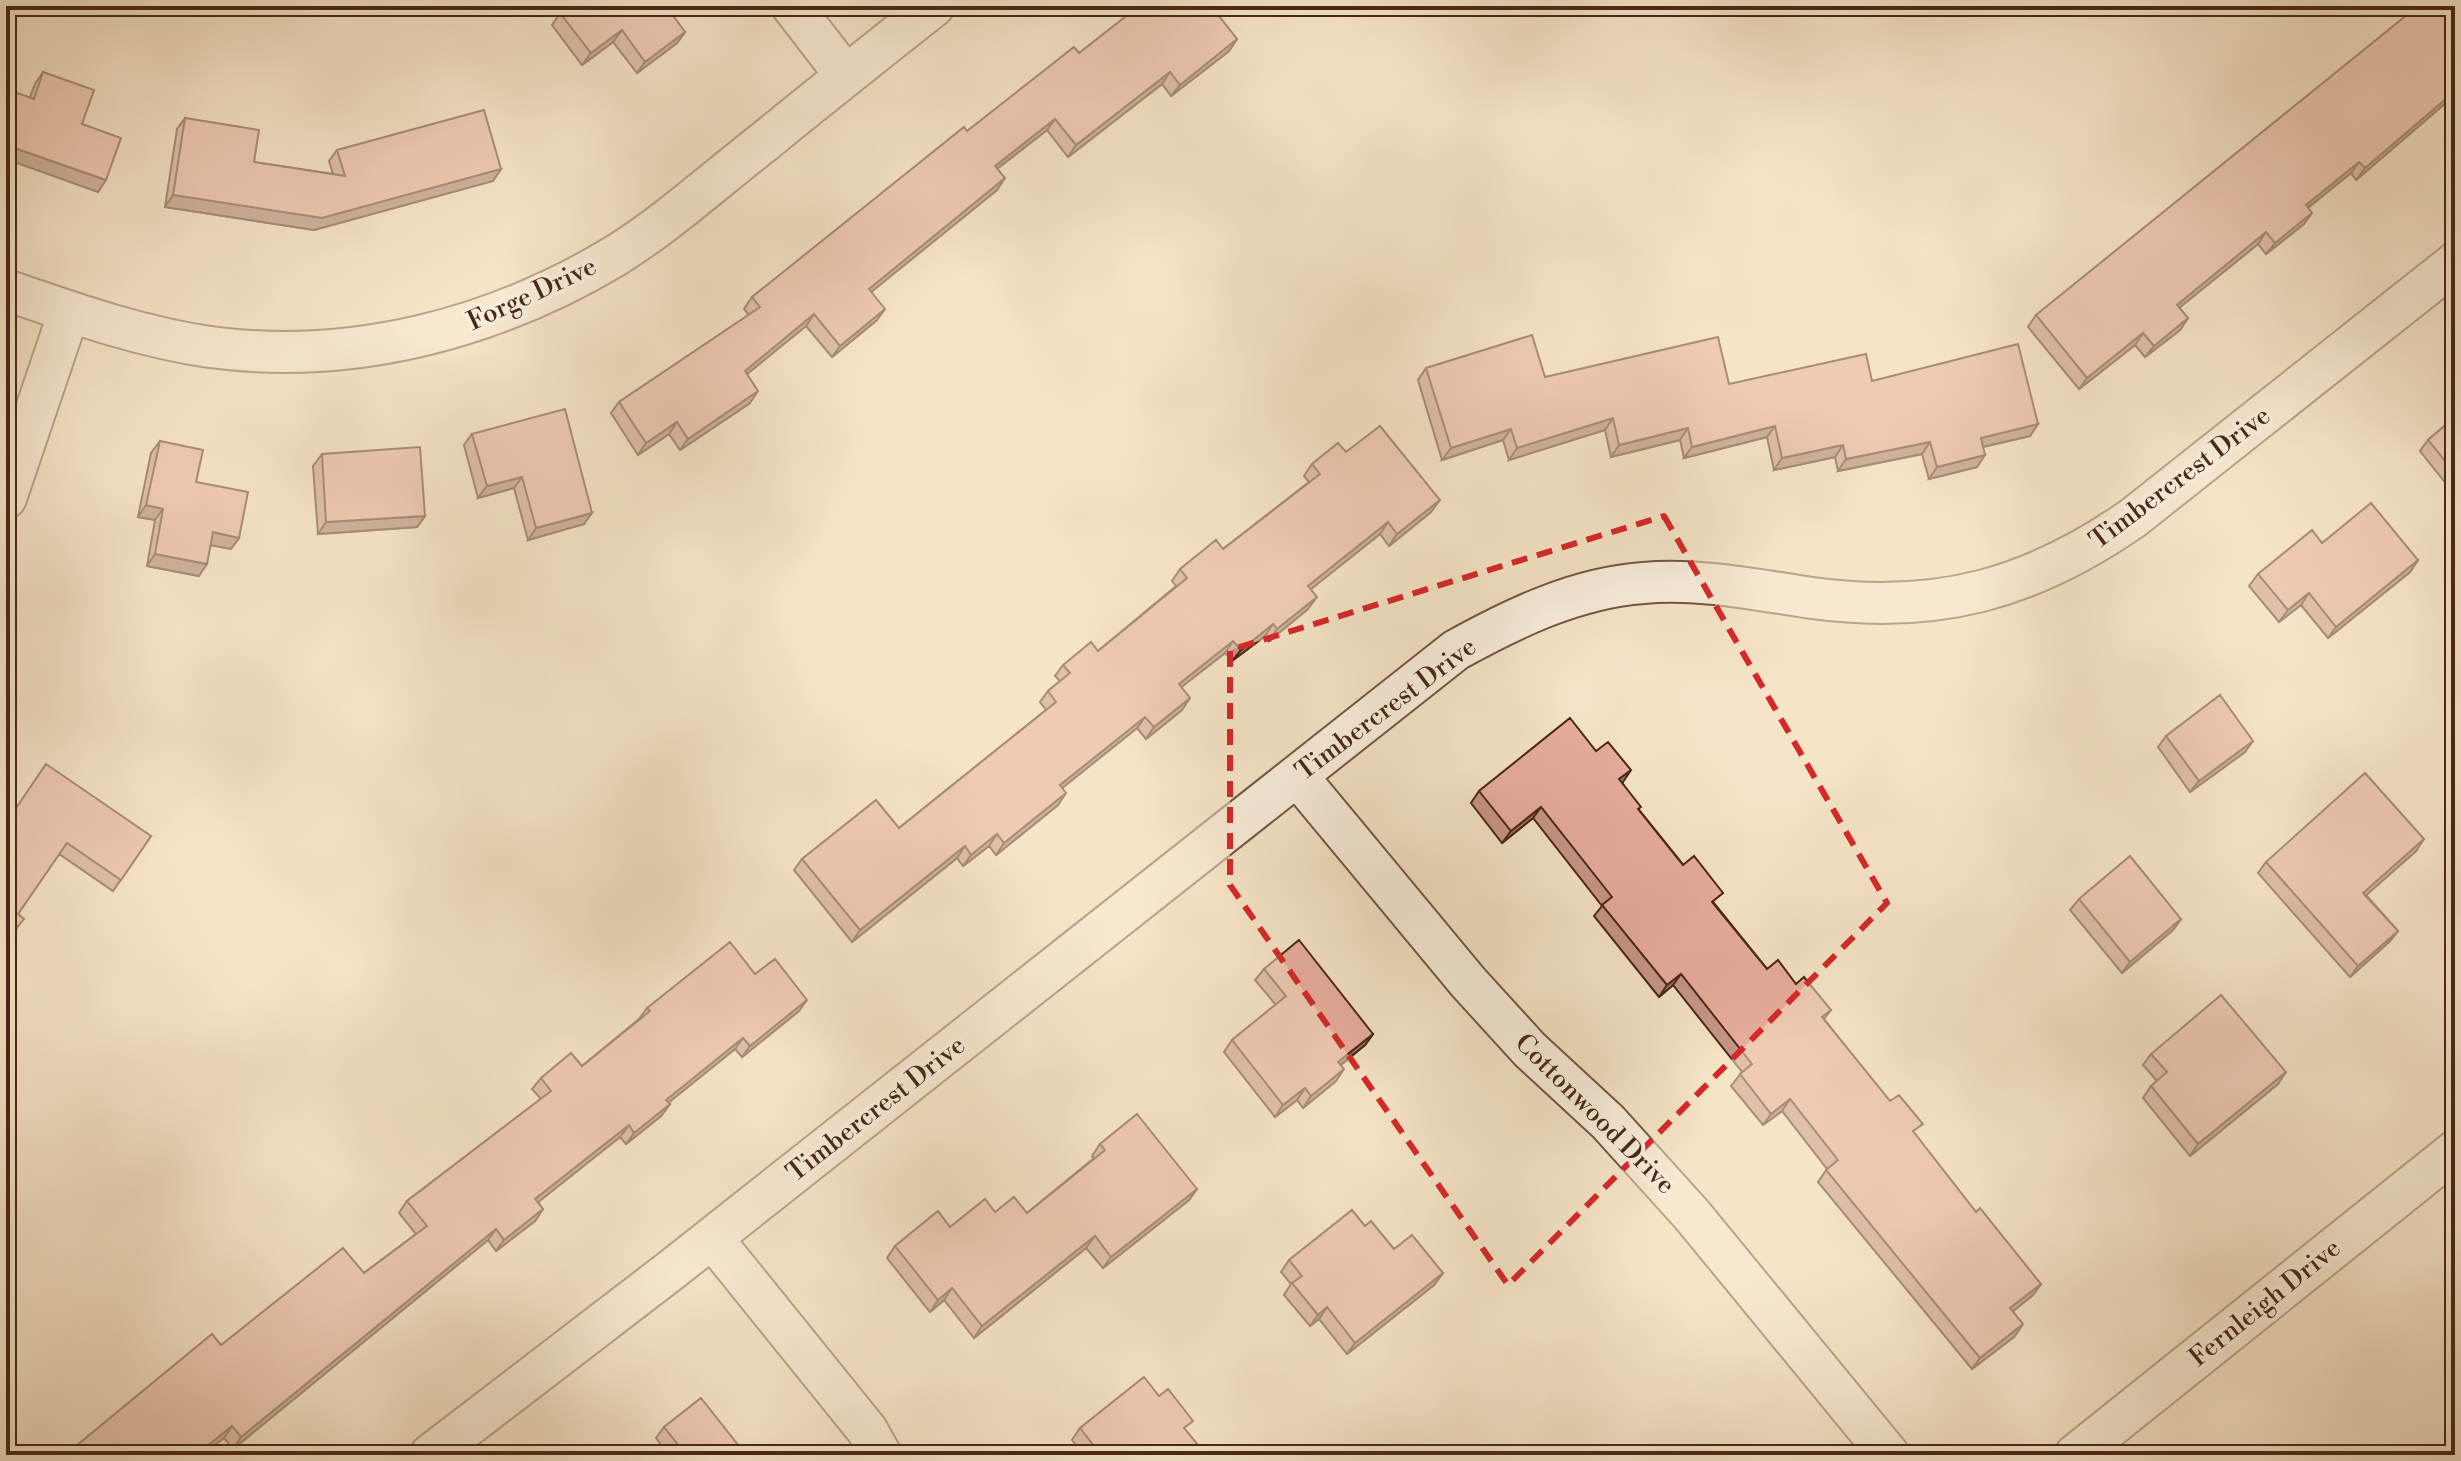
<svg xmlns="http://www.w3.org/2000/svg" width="2461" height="1461" viewBox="0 0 2461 1461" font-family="'Libre Bodoni',serif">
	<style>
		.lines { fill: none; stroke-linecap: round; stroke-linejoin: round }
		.minor-casing { stroke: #745642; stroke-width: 44 }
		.minor { stroke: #f8eddb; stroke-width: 40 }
		.wall { fill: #c79587; stroke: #492716; stroke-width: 2 }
		.shaded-wall { fill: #a2796e; stroke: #492716; stroke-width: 2 }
		.building { fill: #e7ad9d; stroke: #492716; stroke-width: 2 }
		.marked { fill: none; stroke: #d62828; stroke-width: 6; stroke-dasharray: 16 10; stroke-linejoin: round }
		.labels { text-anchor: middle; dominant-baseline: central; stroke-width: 8; stroke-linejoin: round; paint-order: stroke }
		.street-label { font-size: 26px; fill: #492716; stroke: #f8eddb }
	</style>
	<rect width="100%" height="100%" fill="#f5e4c7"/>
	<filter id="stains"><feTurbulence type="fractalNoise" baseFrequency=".0025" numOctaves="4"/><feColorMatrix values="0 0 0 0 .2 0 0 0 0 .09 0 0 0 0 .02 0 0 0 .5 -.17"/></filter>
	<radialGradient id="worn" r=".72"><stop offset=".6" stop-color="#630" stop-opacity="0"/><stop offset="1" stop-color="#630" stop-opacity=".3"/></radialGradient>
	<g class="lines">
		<defs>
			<path id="minor" d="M 792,6 L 846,76
				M 6,290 C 73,313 140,337 210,347 C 352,366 493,329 615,256 C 668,223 715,180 764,142 C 820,96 877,51 934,6
				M 6,498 L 69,312
				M 1298,777 L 1468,982 L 1530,1050 L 1608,1122 L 1692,1215 L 1889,1455
				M 712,1238 L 867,1430 L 881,1455
				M 430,1455 L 670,1271 L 1456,650 C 1514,618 1576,588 1643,583 C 1701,578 1756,590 1812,598 C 1937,615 2031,589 2133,518 L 2455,263
				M 2075,1455 L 2455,1151"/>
		</defs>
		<use href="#minor" class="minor-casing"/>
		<use href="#minor" class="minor"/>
	</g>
	<path class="wall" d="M 560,13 L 685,32 L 677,43 L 637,73 L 613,42 L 582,65 L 552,25 Z
		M 1217,14 L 1237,39 L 1229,51 L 1171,96 L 1162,84 L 1068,157 L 1047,130 L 997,169 L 997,190 L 871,292 L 877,320 L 832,357 L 806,326 L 747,374 L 750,403 L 680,450 L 669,434 L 638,455 L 611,413 L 619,402 L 749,315 L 744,309 L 752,297 L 967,131 L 1079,53 Z
		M 43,72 L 82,124 L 98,192 L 30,97 L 35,84 Z
		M 2455,95 L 2356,180 L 2351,173 L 2308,208 L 2304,224 L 2266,254 L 2258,244 L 2179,308 L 2188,318 L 2180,330 L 2145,357 L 2135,345 L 2079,389 L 2028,327 L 2036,315 Z
		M 185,118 L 254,162 L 333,174 L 329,161 L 337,150 L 501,169 L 493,181 L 314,230 L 165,207 L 177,129 Z
		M 1426,368 L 1545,377 L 1729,384 L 1872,381 L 2038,424 L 2030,436 L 1983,447 L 1977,467 L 1929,479 L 1922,454 L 1838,471 L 1835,457 L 1774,470 L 1767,437 L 1684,458 L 1680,440 L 1611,457 L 1605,430 L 1509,460 L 1503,440 L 1442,460 L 1418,380 Z
		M 2455,417 L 2455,495 L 2420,451 L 2428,440 Z
		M 472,434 L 584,524 L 528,540 L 514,488 L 478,498 L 464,445 Z
		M 160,441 L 196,482 L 239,538 L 231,549 L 211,545 L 199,576 L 147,566 L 155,520 L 138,517 L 151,453 Z
		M 1346,452 L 1431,512 L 1389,546 L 1380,534 L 1310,589 L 1308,609 L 1269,641 L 1265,636 L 1232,661 L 1225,653 L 1181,687 L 1182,710 L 1146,739 L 1137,728 L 1062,788 L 1058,805 L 996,855 L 989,846 L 963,866 L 957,858 L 852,942 L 794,870 L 802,859 L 899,828 L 1046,710 L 1040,702 L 1048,691 L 1060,681 L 1055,676 L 1063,665 L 1098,651 L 1176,586 L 1172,581 L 1180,569 L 1223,549 L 1309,482 L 1304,476 L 1312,464 Z
		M 322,454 L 425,516 L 417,527 L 318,534 L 313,466 Z
		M 2322,543 L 2418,560 L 2410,572 L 2328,638 L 2301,605 L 2279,622 L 2249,586 L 2258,574 Z
		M 2166,736 L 2245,752 L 2190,792 L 2158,747 Z
		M 1596,751 L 1622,782 L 1639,810 L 1767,969 L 1796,984 L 1831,1010 L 1824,1019 L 1976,1212 L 2041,1284 L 2033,1295 L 2013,1311 L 2015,1336 L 1972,1369 L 1818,1182 L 1827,1169 L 1782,1111 L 1763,1125 L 1731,1086 L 1742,1072 L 1673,985 L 1659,997 L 1594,916 L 1602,906 L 1533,818 L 1502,843 L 1471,803 L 1479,791 Z
		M 6,823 L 151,836 L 113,891 L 59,854 L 18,914 L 16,931 L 6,943 Z
		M 2416,851 L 2366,895 L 2398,931 L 2389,942 L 2350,977 L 2258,873 L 2266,862 Z
		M 2079,899 L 2181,919 L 2173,930 L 2122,973 L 2070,910 Z
		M 1264,969 L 1373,1034 L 1365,1045 L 1341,1065 L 1336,1081 L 1303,1108 L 1297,1100 L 1275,1117 L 1224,1052 L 1232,1040 L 1276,1005 L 1255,980 Z
		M 755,974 L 799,1011 L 742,1057 L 735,1049 L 668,1103 L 670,1104 L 661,1116 L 626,1144 L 620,1137 L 538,1202 L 543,1209 L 535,1221 L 496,1251 L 488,1240 L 233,1449 L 224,1438 L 221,1345 L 364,1273 L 416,1234 L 399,1213 L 407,1201 L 541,1099 L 532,1089 L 541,1078 L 582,1066 L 639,1019 L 647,1008 Z
		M 2151,1054 L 2278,1084 L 2190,1156 L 2143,1098 L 2151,1086 L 2157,1081 L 2143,1065 Z
		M 1100,1144 L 1197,1189 L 1189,1200 L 1103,1268 L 1086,1248 L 974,1338 L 944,1300 L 930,1312 L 887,1258 L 895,1246 L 995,1212 L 1027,1213 L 1094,1158 L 1092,1156 Z
		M 1365,1226 L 1394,1249 L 1443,1273 L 1434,1285 L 1347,1354 L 1319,1319 L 1310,1326 L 1284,1295 L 1291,1284 L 1281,1272 L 1289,1260 Z
		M 664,1427 L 746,1455 L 669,1455 L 656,1438 Z
		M 1080,1428 L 1186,1431 L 1206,1455 L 1084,1455 L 1072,1440 Z"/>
	<path class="shaded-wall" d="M 1221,6 L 1228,6 L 1207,23 L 1215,11 Z
		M 622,30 L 613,42 L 582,65 L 591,53 Z
		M 685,32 L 677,43 L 637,73 L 645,62 Z
		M 1237,39 L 1229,51 L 1171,96 L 1180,85 Z
		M 1170,72 L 1162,84 L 1068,157 L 1076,145 Z
		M 2455,91 L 2455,95 L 2356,180 L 2365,168 Z
		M 1055,119 L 1047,130 L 986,177 L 995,166 Z
		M 6,145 L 106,180 L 98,192 L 6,159 Z
		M 2359,162 L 2351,173 L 2297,216 L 2306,205 Z
		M 501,169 L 493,181 L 314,230 L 165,207 L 173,195 Z
		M 1005,178 L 997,190 L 860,301 L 869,289 Z
		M 2312,213 L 2304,224 L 2266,254 L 2275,243 Z
		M 2266,232 L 2258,244 L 2169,316 L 2177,305 Z
		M 885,309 L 877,320 L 832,357 L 840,346 Z
		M 814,314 L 806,326 L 736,383 L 745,371 Z
		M 2188,318 L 2180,330 L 2145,357 L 2154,346 Z
		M 2143,333 L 2135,345 L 2079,389 L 2087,378 Z
		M 758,391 L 750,403 L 680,450 L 688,439 Z
		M 1613,418 L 1605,430 L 1509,460 L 1517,448 Z
		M 677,422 L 669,434 L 638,455 L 646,443 Z
		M 2038,424 L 2030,436 L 1973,449 L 1981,438 Z
		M 1775,426 L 1767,437 L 1684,458 L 1692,447 Z
		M 1688,428 L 1680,440 L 1611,457 L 1619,445 Z
		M 1511,429 L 1503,440 L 1442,460 L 1451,448 Z
		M 1930,442 L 1922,454 L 1838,471 L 1846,459 Z
		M 1843,445 L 1835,457 L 1774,470 L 1782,458 Z
		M 1985,455 L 1977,467 L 1929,479 L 1937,467 Z
		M 522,477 L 514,488 L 478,498 L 487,486 Z
		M 1440,500 L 1431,512 L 1389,546 L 1397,534 Z
		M 146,505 L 163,509 L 155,520 L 138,517 Z
		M 592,513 L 584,524 L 528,540 L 536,528 Z
		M 425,516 L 417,527 L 318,534 L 326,522 Z
		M 1388,522 L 1380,534 L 1300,598 L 1308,586 Z
		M 213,532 L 239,538 L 231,549 L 205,544 Z
		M 155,554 L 207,564 L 199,576 L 147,566 Z
		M 2418,560 L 2410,572 L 2328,638 L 2336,627 Z
		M 2309,593 L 2301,605 L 2279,622 L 2288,610 Z
		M 1317,597 L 1308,609 L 1269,641 L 1277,629 Z
		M 1273,624 L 1265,636 L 1232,661 L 1241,650 Z
		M 1233,641 L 1225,653 L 1170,696 L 1179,684 Z
		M 1190,698 L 1182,710 L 1146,739 L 1154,727 Z
		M 1145,717 L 1137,728 L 1051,797 L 1060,785 Z
		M 2253,741 L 2245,752 L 2190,792 L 2199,781 Z
		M 1631,770 L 1623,782 L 1611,791 L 1619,779 Z
		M 1066,793 L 1058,805 L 996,855 L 1004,843 Z
		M 1541,807 L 1533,818 L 1502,843 L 1511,831 Z
		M 997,834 L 989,846 L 963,866 L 971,855 Z
		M 2424,839 L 2416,851 L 2355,905 L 2363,893 Z
		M 965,846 L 957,858 L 852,942 L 860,930 Z
		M 2181,919 L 2173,930 L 2122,973 L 2130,962 Z
		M 2398,931 L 2389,942 L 2350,977 L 2358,966 Z
		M 1681,974 L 1673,985 L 1659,997 L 1667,985 Z
		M 807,1000 L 799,1011 L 742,1057 L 750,1046 Z
		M 1373,1034 L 1365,1045 L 1330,1073 L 1338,1062 Z
		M 743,1038 L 735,1049 L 658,1111 L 666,1100 Z
		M 1344,1069 L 1336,1081 L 1303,1108 L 1311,1096 Z
		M 2286,1072 L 2278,1084 L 2190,1156 L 2198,1144 Z
		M 1305,1088 L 1297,1100 L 1275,1117 L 1283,1105 Z
		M 1790,1099 L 1782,1111 L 1763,1125 L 1771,1114 Z
		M 670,1104 L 661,1116 L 626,1144 L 634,1133 Z
		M 629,1125 L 620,1137 L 527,1211 L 535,1199 Z
		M 1197,1189 L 1189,1200 L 1103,1268 L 1111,1257 Z
		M 543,1209 L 535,1221 L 496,1251 L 504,1240 Z
		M 496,1229 L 488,1240 L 233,1449 L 241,1437 Z
		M 1095,1236 L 1086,1248 L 974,1338 L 982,1326 Z
		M 1443,1273 L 1434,1285 L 1347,1354 L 1355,1343 Z
		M 2041,1284 L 2033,1295 L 2002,1320 L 2010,1308 Z
		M 952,1288 L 944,1300 L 930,1312 L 938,1300 Z
		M 1327,1307 L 1319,1319 L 1310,1326 L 1318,1315 Z
		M 2023,1324 L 2015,1336 L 1972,1369 L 1980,1358 Z
		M 232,1426 L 224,1438 L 202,1455 L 196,1455 Z"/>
	<path class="building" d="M 570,6 L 666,6 L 685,32 L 645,62 L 622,30 L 591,53 L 560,13 Z
		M 1139,6 L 1221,6 L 1215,11 L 1237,39 L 1180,85 L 1170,72 L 1076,145 L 1055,119 L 995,166 L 1005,178 L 869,289 L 885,309 L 840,346 L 814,314 L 745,371 L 758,391 L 688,439 L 677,422 L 646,443 L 619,402 L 760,307 L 752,297 L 964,127 L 967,131 L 1074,47 L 1079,53 Z
		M 2418,6 L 2455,6 L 2455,91 L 2365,168 L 2359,162 L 2306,205 L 2312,213 L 2275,243 L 2266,232 L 2177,305 L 2188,318 L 2154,346 L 2143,333 L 2087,378 L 2036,315 Z
		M 43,72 L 94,90 L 82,124 L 121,138 L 106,180 L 6,145 L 6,89 L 34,99 Z
		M 484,110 L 501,169 L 322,218 L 173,195 L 185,118 L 259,130 L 254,162 L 345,176 L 337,150 Z
		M 1532,335 L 1545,377 L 1718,337 L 1729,384 L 1866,354 L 1872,381 L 2018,344 L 2038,424 L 1981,438 L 1985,455 L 1937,467 L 1930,442 L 1846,459 L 1843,445 L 1782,458 L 1775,426 L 1692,447 L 1688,428 L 1619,445 L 1613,418 L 1517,448 L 1511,429 L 1451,448 L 1426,368 Z
		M 565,409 L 592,513 L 536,528 L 522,477 L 487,486 L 472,434 Z
		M 2455,417 L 2455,473 L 2428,440 Z
		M 1380,426 L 1440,500 L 1397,534 L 1388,522 L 1308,586 L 1317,597 L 1277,629 L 1273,624 L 1241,650 L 1233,641 L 1179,684 L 1190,698 L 1154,727 L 1145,717 L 1060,785 L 1066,793 L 1004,843 L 997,834 L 971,855 L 965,846 L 860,930 L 802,859 L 876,800 L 899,828 L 1056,702 L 1048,691 L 1070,673 L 1063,665 L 1091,642 L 1098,651 L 1187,578 L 1180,569 L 1216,540 L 1223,549 L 1320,474 L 1312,464 L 1338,443 L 1346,452 Z
		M 160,441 L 203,450 L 196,482 L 248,492 L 239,538 L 213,532 L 207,564 L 155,554 L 163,509 L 146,505 Z
		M 420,447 L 425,516 L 326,522 L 322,454 Z
		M 2371,503 L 2418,560 L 2336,627 L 2309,593 L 2288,610 L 2258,574 L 2312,530 L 2322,543 Z
		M 2220,695 L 2253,741 L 2199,781 L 2166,736 Z
		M 1570,718 L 1596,751 L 1608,742 L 1631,770 L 1619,779 L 1641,807 L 1638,809 L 1683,865 L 1694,856 L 1723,893 L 1712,902 L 1767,969 L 1778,960 L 1796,984 L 1804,977 L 1831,1010 L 1822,1017 L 1890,1101 L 1899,1095 L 1923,1124 L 1913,1131 L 1976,1212 L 1980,1208 L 2041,1284 L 2010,1308 L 2023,1324 L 1980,1358 L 1826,1170 L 1838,1160 L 1790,1099 L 1771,1114 L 1740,1074 L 1752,1064 L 1681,974 L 1667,985 L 1602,905 L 1612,897 L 1541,807 L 1511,831 L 1479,791 Z
		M 46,764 L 151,836 L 121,880 L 67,843 L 18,914 L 24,919 L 6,941 L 6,823 Z
		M 2365,773 L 2424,839 L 2363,893 L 2398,931 L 2358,966 L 2266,862 Z
		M 2130,856 L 2181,919 L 2130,962 L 2079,899 Z
		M 1299,940 L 1373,1034 L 1338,1062 L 1344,1069 L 1311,1096 L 1305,1088 L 1283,1105 L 1232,1040 L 1286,996 L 1264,969 Z
		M 730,942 L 755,974 L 775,959 L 807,1000 L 750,1046 L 743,1038 L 666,1100 L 670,1104 L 634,1133 L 629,1125 L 535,1199 L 543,1209 L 504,1240 L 496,1229 L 241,1437 L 232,1426 L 196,1455 L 65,1455 L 212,1334 L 221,1345 L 343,1248 L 364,1273 L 427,1226 L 407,1201 L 551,1091 L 541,1078 L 571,1053 L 582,1066 L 650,1011 L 647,1008 Z
		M 6,968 L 16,976 L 6,989 Z
		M 2221,995 L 2286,1072 L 2198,1144 L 2151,1086 L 2167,1072 L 2151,1054 Z
		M 1137,1114 L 1197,1189 L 1111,1257 L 1095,1236 L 982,1326 L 952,1288 L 938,1300 L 895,1246 L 938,1211 L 950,1227 L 985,1199 L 995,1212 L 1014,1197 L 1027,1213 L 1105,1150 L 1100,1144 Z
		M 1352,1210 L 1365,1226 L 1371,1221 L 1394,1249 L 1412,1235 L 1443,1273 L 1355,1343 L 1327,1307 L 1318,1315 L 1292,1283 L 1302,1276 L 1289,1260 Z
		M 1144,1377 L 1159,1396 L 1168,1389 L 1193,1421 L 1184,1428 L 1206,1455 L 1101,1455 L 1080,1428 Z
		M 701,1398 L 746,1455 L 686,1455 L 664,1427 Z"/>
	<path d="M0 0H2461V1461H0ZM 1664,516 L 1887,903 L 1508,1285 L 1230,885 L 1230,650 Z" fill="#f5e4c7" fill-opacity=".55" fill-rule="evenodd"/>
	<path class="marked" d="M 1664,516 L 1887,903 L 1508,1285 L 1230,885 L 1230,650 Z"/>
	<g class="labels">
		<g class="street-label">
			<text transform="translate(532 294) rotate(-25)">Forge Drive</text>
			<text transform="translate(2180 478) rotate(-37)">Timbercrest Drive</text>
			<text transform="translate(1386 709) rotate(-37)">Timbercrest Drive</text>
			<text transform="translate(876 1109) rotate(-38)">Timbercrest Drive</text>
			<text transform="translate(1595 1114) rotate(45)">Cottonwood Drive</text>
			<text transform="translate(2265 1303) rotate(-39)">Fernleigh Drive</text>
		</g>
	</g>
	<rect width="2461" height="1461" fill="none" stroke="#f5e4c7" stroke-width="32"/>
	<rect x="8" y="8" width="2445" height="1445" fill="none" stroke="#492716" stroke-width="4"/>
	<rect x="16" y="16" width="2429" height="1429" fill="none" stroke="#492716" stroke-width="2"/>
	<rect width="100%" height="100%" filter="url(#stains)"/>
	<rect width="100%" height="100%" fill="url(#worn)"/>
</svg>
